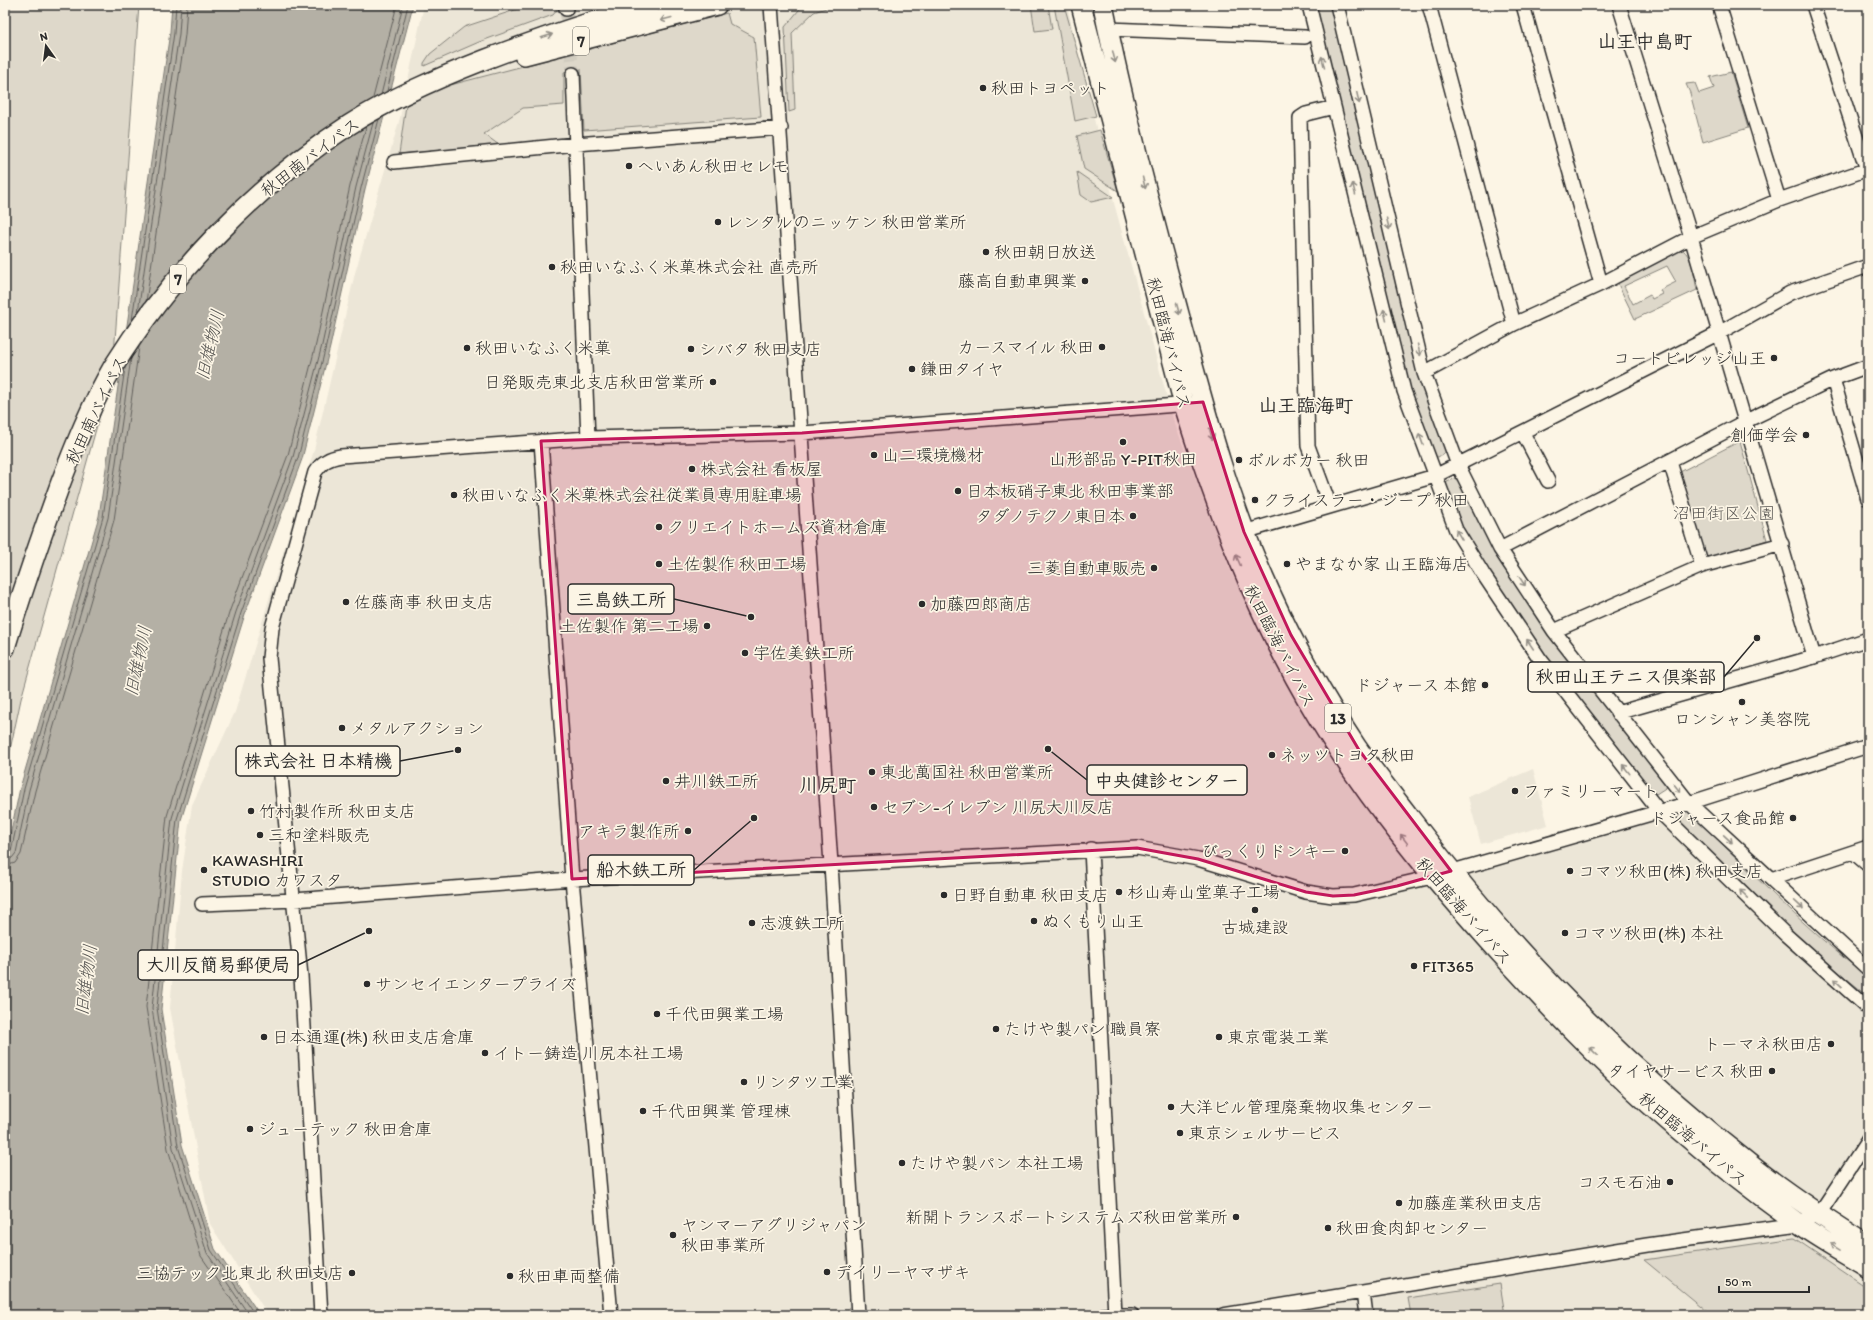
<svg xmlns="http://www.w3.org/2000/svg" width="1873" height="1320" viewBox="0 0 1873 1320" font-family="Itim,'Klee One',sans-serif">
	<style>
		.built { fill: #ece6d7 }
		.green { fill: #ded8ca; stroke: #84827a; fill-rule: evenodd }
		.water { fill: #b4b0a5; stroke: #7d7b74 }
		.lines { fill: none; stroke-linecap: round; stroke-linejoin: round }
		.shore { stroke: #62605c; stroke-width: 1 }
		.minor-tunnel { stroke: #d2cdc0; stroke-width: 13; stroke-dasharray: 13 6; stroke-linecap: butt }
		.minor-casing { stroke: #2b2b2b; stroke-width: 16 }
		.highway-casing { stroke: #2b2b2b; stroke-width: 22 }
		.minor { stroke: #fcf5e5; stroke-width: 13 }
		.highway { stroke: #fcf5e5; stroke-width: 19 }
		.oneway { stroke: #949088 }
		.marked { fill: #c2185b; fill-opacity: 0.2; stroke: #c2185b; stroke-width: 3; stroke-linejoin: round }
		.poi-dot { fill: #2b2b2b; stroke: #fcf5e5; stroke-width: 1.5 }
		.labels { text-anchor: middle; dominant-baseline: central; stroke-width: 3.5; stroke-linejoin: round; paint-order: stroke }
		.shield { fill: #fcf5e5; stroke: #6a6863; stroke-width: 1 }
		.shield-label { font-size: 16px; font-weight: bold; fill: #2b2b2b }
		.poi-label { font-size: 17px; fill: #2b2b2b; stroke: #fcf5e5; text-anchor: start }
		.street-label { font-size: 17px; fill: #2b2b2b; stroke: #fcf5e5 }
		.park-label { font-size: 17px; fill: #585653; stroke: #fcf5e5 }
		.water-label { font-size: 18px; font-style: italic; fill: #545350; stroke: #fcf5e5 }
		.quarter-label { font-size: 19px; font-weight: bold; fill: #2b2b2b; stroke: #fcf5e5 }
		.leader { fill: none; stroke: #2b2b2b; stroke-width: 1.5 }
		.callout-dot { fill: #2b2b2b; stroke: #fcf5e5; stroke-width: 1.5 }
		.callout { fill: #fcf5e5; stroke: #2b2b2b; stroke-width: 1.5 }
		.callout-label { font-size: 18px; text-anchor: middle; font-weight: bold; fill: #2b2b2b }
	</style>
	<rect width="100%" height="100%" fill="#fcf5e5"/>
	<filter id="ink" filterUnits="userSpaceOnUse"><feTurbulence type="fractalNoise" baseFrequency=".025" numOctaves="2"/><feDisplacementMap in="SourceGraphic" scale="8" xChannelSelector="R" yChannelSelector="G"/><feConvolveMatrix kernelMatrix="1 2 1 2 8 2 1 2 1" color-interpolation-filters="sRGB"/></filter>
	<g filter="url(#ink)">
		<path class="built" d="M 424,5 L 1067,5 L 1114,203 L 1173,419 L 1231,572 L 1300,706 L 1428,882 L 1665,812 L 1796,941 L 1868,1000 L 1868,1149 L 1803,1235 L 1814,1247 L 1868,1278 L 1868,1315 L 268,1315 L 210,1224 L 170,1008 L 182,871 L 192,805 L 235,712 L 314,450 L 355,273 L 400,118 Z
			M 1533,769 L 1548,825 L 1481,844 L 1468,797 Z"/>
		<path class="green" d="M 5,5 L 139,5 L 113,368 L 21,699 L 5,773 Z
			M 530,5 L 557,5 L 557,10 L 553,15 L 479,42 L 424,66 L 424,63 L 430,54 L 464,27 Z
			M 803,5 L 835,5 L 814,12 L 792,33 L 795,110 L 789,112 L 785,27 Z
			M 1031,5 L 1048,5 L 1052,29 L 1035,31 Z
			M 1054,5 L 1064,5 L 1096,116 L 1075,121 Z
			M 1313,5 L 1333,5 L 1447,442 L 1446,452 L 1438,457 L 1433,456 L 1406,390 Z
			M 727,13 L 730,24 L 754,37 L 761,117 L 584,130 L 581,69 L 564,72 L 564,105 L 523,108 L 484,134 L 499,145 L 399,154 L 406,105 L 435,89 Z
			M 1731,72 L 1748,128 L 1703,142 L 1690,93 L 1686,84 L 1695,83 L 1699,93 L 1714,88 L 1710,77 Z
			M 1100,130 L 1118,191 L 1084,169 L 1077,136 Z
			M 1077,172 L 1113,197 L 1091,202 L 1081,195 Z
			M 1679,248 C 1693,253 1694,277 1697,290 L 1635,319 L 1616,280 ZM 1667,266 L 1676,282 L 1660,290 L 1662,294 L 1652,299 L 1650,295 L 1633,304 L 1624,286 Z
			M 1740,441 L 1767,540 L 1707,560 L 1698,550 L 1678,473 Z
			M 1454,479 L 1461,481 L 1498,550 L 1667,781 L 1667,787 L 1656,794 L 1649,788 L 1587,716 L 1459,530 L 1445,488 L 1447,482 Z
			M 1682,808 L 1692,814 C 1749,870 1805,929 1868,977 L 1868,996 C 1800,942 1739,881 1678,819 L 1675,812 Z
			M 1794,1238 L 1868,1288 L 1868,1315 L 1711,1315 L 1644,1260 Z
			M 1500,1284 L 1505,1315 L 1411,1315 L 1408,1298 Z"/>
		<path class="water" d="M 172,5 L 413,5 L 365,189 L 330,347 L 302,459 L 245,614 L 181,820 L 161,1009 L 182,1145 L 215,1249 L 260,1315 L 5,1315 L 5,860 L 20,788 L 99,516 L 170,32 Z"/>
		<g class="lines">
			<path class="shore" d="M 387,91 L 408,5
				M 381,95 L 403,5
				M 373,98 L 397,5
				M 146,302 L 185,35 L 187,5
				M 138,312 L 179,34 L 181,5
				M 132,320 L 174,33 L 176,5
				M 5,855 L 11,852 L 24,789 L 103,517 L 125,368
				M 5,860 L 12,858 L 16,853 L 29,790 L 108,518 L 131,358
				M 5,866 L 15,863 L 21,854 L 35,791 L 114,520 L 139,347
				M 242,1315 L 201,1256 L 168,1149 L 146,1007 L 167,816 L 230,610 L 288,455 L 316,344 L 350,186 L 366,127
				M 249,1315 L 207,1253 L 173,1148 L 152,1008 L 172,818 L 236,612 L 293,457 L 322,345 L 356,187 L 373,123
				M 255,1315 L 211,1250 L 178,1146 L 157,1008 L 177,819 L 241,613 L 298,458 L 326,346 L 361,188 L 379,119"/>
			<path class="minor-tunnel" d="M 566,9 L 573,74"/>
			<defs>
				<path id="minor" d="M 566,5 L 566,9
					M 771,5 L 831,864 L 858,1315
					M 1309,5 L 1404,391 L 1456,530 L 1483,574 L 1540,659 L 1659,811 L 1786,935 L 1868,1008
					M 1337,5 L 1424,373 L 1458,465 L 1500,549 L 1554,631 L 1689,803 L 1868,969
					M 1429,5 L 1514,324
					M 1523,5 L 1601,284
					M 1619,5 L 1691,237 L 1814,657
					M 1719,5 L 1779,200
					M 1813,5 L 1867,170
					M 1108,29 L 1305,37
					M 573,74 L 588,438
					M 394,162 L 576,144 L 781,128
					M 1424,373 L 1514,324 L 1601,284 L 1691,237 L 1779,200 L 1868,169
					M 1833,379 L 1868,499
					M 1523,433 L 1548,481
					M 541,441 L 572,879 L 611,1315
					M 1670,462 L 1702,566
					M 1330,506 L 1308,446 L 1300,118 L 1306,114 L 1334,107
					M 1244,532 L 1435,476 L 1719,333 L 1790,293 L 1868,266
					M 1500,549 L 1744,422 L 1833,379 L 1868,366
					M 1554,631 L 1702,566 L 1782,544
					M 1617,713 L 1814,657 L 1868,639
					M 1091,849 L 1115,1315
					M 1853,852 L 1868,865
					M 1771,879 L 1868,847
					M 202,904 L 294,900 L 572,879 L 1137,848 L 1198,859 L 1306,892 L 1333,896 L 1354,895 L 1432,877 L 1689,803 L 1868,746
					M 1363,1292 L 1366,1315
					M 321,1315 L 301,976 L 269,658 L 272,628 L 315,472 C 322,462 329,458 341,456 L 588,438 L 802,433 L 1191,404
					M 1104,1315 L 1132,1315
					M 1223,1315 L 1647,1245 L 1798,1224 L 1819,1214 L 1868,1140"/>
				<path id="highway" d="M 1081,5 L 1184,405 C 1217,513 1258,619 1317,716 C 1368,801 1433,879 1500,953 C 1524,979 1548,1006 1573,1031 C 1641,1101 1717,1165 1796,1222 C 1819,1239 1844,1252 1868,1267
					M 1103,5 C 1124,109 1152,212 1179,314 C 1205,410 1229,504 1271,594 C 1295,647 1324,698 1356,746 C 1373,771 1393,795 1411,819 C 1510,950 1626,1068 1756,1169 C 1792,1197 1830,1222 1868,1246
					M 524,55 L 717,5
					M 5,648 C 22,592 41,537 61,482 C 76,443 92,403 113,367 C 172,273 256,185 349,125 C 391,98 438,78 484,60 C 539,39 593,20 650,5"/>
			</defs>
			<use href="#minor" class="minor-casing"/>
			<use href="#highway" class="highway-casing"/>
			<use href="#minor" class="minor"/>
			<use href="#highway" class="highway"/>
		</g>
		<defs><path id="oneway-shaft" d="M-6 0H5M1.5-3L5.5 0L1.5 3" fill="none" stroke-width="1.6" stroke-linecap="round" stroke-linejoin="round"/></defs>
		<g class="oneway">
			<use href="#oneway-shaft" transform="translate(666 19) rotate(165)"/>
			<use href="#oneway-shaft" transform="translate(547 36) rotate(-18)"/>
			<use href="#oneway-shaft" transform="translate(1114 57) rotate(77)"/>
			<use href="#oneway-shaft" transform="translate(1323 62) rotate(-104)"/>
			<use href="#oneway-shaft" transform="translate(1358 98) rotate(77)"/>
			<use href="#oneway-shaft" transform="translate(1144 183) rotate(76)"/>
			<use href="#oneway-shaft" transform="translate(1354 189) rotate(-104)"/>
			<use href="#oneway-shaft" transform="translate(1388 224) rotate(76)"/>
			<use href="#oneway-shaft" transform="translate(1178 309) rotate(75)"/>
			<use href="#oneway-shaft" transform="translate(1385 315) rotate(-104)"/>
			<use href="#oneway-shaft" transform="translate(1419 350) rotate(76)"/>
			<use href="#oneway-shaft" transform="translate(1211 434) rotate(75)"/>
			<use href="#oneway-shaft" transform="translate(1421 439) rotate(-110)"/>
			<use href="#oneway-shaft" transform="translate(1459 535) rotate(-120)"/>
			<use href="#oneway-shaft" transform="translate(1238 560) rotate(-114)"/>
			<use href="#oneway-shaft" transform="translate(1522 581) rotate(56)"/>
			<use href="#oneway-shaft" transform="translate(1530 644) rotate(-124)"/>
			<use href="#oneway-shaft" transform="translate(1626 769) rotate(-129)"/>
			<use href="#oneway-shaft" transform="translate(1677 788) rotate(51)"/>
			<use href="#oneway-shaft" transform="translate(1404 839) rotate(-127)"/>
			<use href="#oneway-shaft" transform="translate(1728 839) rotate(43)"/>
			<use href="#oneway-shaft" transform="translate(1744 894) rotate(-136)"/>
			<use href="#oneway-shaft" transform="translate(1799 905) rotate(43)"/>
			<use href="#oneway-shaft" transform="translate(1838 983) rotate(-137)"/>
			<use href="#oneway-shaft" transform="translate(1593 1051) rotate(-136)"/>
			<use href="#oneway-shaft" transform="translate(1835 1247) rotate(-148)"/>
		</g>
	</g>
	<path class="marked" d="M 1203,402 L 1244,532 L 1291,635 L 1359,750 L 1451,871 L 1397,886 L 1354,895 L 1333,896 L 1306,892 L 1198,859 L 1137,848 L 572,879 L 541,441 L 802,433 Z"/>
	<g class="poi-dot">
		<circle cx="983" cy="88" r="4"/>
		<circle cx="629" cy="166" r="4"/>
		<circle cx="718" cy="222" r="4"/>
		<circle cx="986" cy="252" r="4"/>
		<circle cx="552" cy="267" r="4"/>
		<circle cx="1085" cy="281" r="4"/>
		<circle cx="1102" cy="347" r="4"/>
		<circle cx="467" cy="348" r="4"/>
		<circle cx="691" cy="349" r="4"/>
		<circle cx="1774" cy="358" r="4"/>
		<circle cx="912" cy="369" r="4"/>
		<circle cx="713" cy="382" r="4"/>
		<circle cx="1806" cy="435" r="4"/>
		<circle cx="1123" cy="442" r="4"/>
		<circle cx="874" cy="455" r="4"/>
		<circle cx="1239" cy="460" r="4"/>
		<circle cx="692" cy="469" r="4"/>
		<circle cx="958" cy="491" r="4"/>
		<circle cx="454" cy="495" r="4"/>
		<circle cx="1255" cy="500" r="4"/>
		<circle cx="1133" cy="516" r="4"/>
		<circle cx="659" cy="527" r="4"/>
		<circle cx="659" cy="564" r="4"/>
		<circle cx="1287" cy="564" r="4"/>
		<circle cx="1154" cy="568" r="4"/>
		<circle cx="346" cy="602" r="4"/>
		<circle cx="922" cy="604" r="4"/>
		<circle cx="707" cy="626" r="4"/>
		<circle cx="745" cy="653" r="4"/>
		<circle cx="1485" cy="685" r="4"/>
		<circle cx="1742" cy="702" r="4"/>
		<circle cx="342" cy="728" r="4"/>
		<circle cx="1272" cy="755" r="4"/>
		<circle cx="872" cy="772" r="4"/>
		<circle cx="666" cy="781" r="4"/>
		<circle cx="1515" cy="791" r="4"/>
		<circle cx="874" cy="807" r="4"/>
		<circle cx="251" cy="811" r="4"/>
		<circle cx="1793" cy="818" r="4"/>
		<circle cx="688" cy="831" r="4"/>
		<circle cx="260" cy="835" r="4"/>
		<circle cx="1345" cy="851" r="4"/>
		<circle cx="204" cy="870" r="4"/>
		<circle cx="1570" cy="871" r="4"/>
		<circle cx="1119" cy="892" r="4"/>
		<circle cx="944" cy="895" r="4"/>
		<circle cx="1255" cy="910" r="4"/>
		<circle cx="1034" cy="921" r="4"/>
		<circle cx="752" cy="923" r="4"/>
		<circle cx="1565" cy="933" r="4"/>
		<circle cx="1414" cy="966" r="4"/>
		<circle cx="367" cy="984" r="4"/>
		<circle cx="657" cy="1014" r="4"/>
		<circle cx="996" cy="1029" r="4"/>
		<circle cx="264" cy="1037" r="4"/>
		<circle cx="1219" cy="1037" r="4"/>
		<circle cx="1831" cy="1044" r="4"/>
		<circle cx="485" cy="1053" r="4"/>
		<circle cx="1772" cy="1071" r="4"/>
		<circle cx="744" cy="1082" r="4"/>
		<circle cx="1171" cy="1107" r="4"/>
		<circle cx="643" cy="1111" r="4"/>
		<circle cx="250" cy="1129" r="4"/>
		<circle cx="1180" cy="1133" r="4"/>
		<circle cx="902" cy="1163" r="4"/>
		<circle cx="1670" cy="1182" r="4"/>
		<circle cx="1399" cy="1203" r="4"/>
		<circle cx="1236" cy="1217" r="4"/>
		<circle cx="1328" cy="1228" r="4"/>
		<circle cx="673" cy="1235" r="4"/>
		<circle cx="827" cy="1272" r="4"/>
		<circle cx="352" cy="1273" r="4"/>
		<circle cx="510" cy="1276" r="4"/>
	</g>
	<g class="labels">
		<g class="shield">
			<rect x="573" y="27" width="16" height="28" rx="3"/>
			<rect x="170" y="265" width="16" height="28" rx="3"/>
			<rect x="1325" y="704" width="26" height="28" rx="3"/>
		</g>
		<g class="shield-label">
			<text x="581" y="41">7</text>
			<text x="178" y="279">7</text>
			<text x="1338" y="718">13</text>
		</g>
		<g class="poi-label">
			<text x="991" y="88">秋田トヨペット</text>
			<text x="637" y="166">へいあん秋田セレモ</text>
			<text x="726" y="222">レンタルのニッケン 秋田営業所</text>
			<text x="994" y="252">秋田朝日放送</text>
			<text x="560" y="267">秋田いなふく米菓株式会社 直売所</text>
			<text x="1077" y="281" text-anchor="end">藤高自動車興業</text>
			<text x="1094" y="347" text-anchor="end">カースマイル 秋田</text>
			<text x="475" y="348">秋田いなふく米菓</text>
			<text x="699" y="349">シバタ 秋田支店</text>
			<text x="1766" y="358" text-anchor="end">コートビレッジ山王</text>
			<text x="920" y="369">鎌田タイヤ</text>
			<text x="705" y="382" text-anchor="end">日発販売東北支店秋田営業所</text>
			<text x="1798" y="435" text-anchor="end">創価学会</text>
			<text x="882" y="455">山二環境機材</text>
			<text x="1123" y="459" text-anchor="middle">山形部品 Y-PIT秋田</text>
			<text x="1247" y="460">ボルボカー 秋田</text>
			<text x="700" y="469">株式会社 看板屋</text>
			<text x="966" y="491">日本板硝子東北 秋田事業部</text>
			<text x="462" y="495">秋田いなふく米菓株式会社従業員専用駐車場</text>
			<text x="1263" y="500">クライスラー・ジープ 秋田</text>
			<text x="1125" y="516" text-anchor="end">タダノテクノ東日本</text>
			<text x="667" y="527">クリエイトホームズ資材倉庫</text>
			<text x="667" y="564">土佐製作 秋田工場</text>
			<text x="1295" y="564">やまなか家 山王臨海店</text>
			<text x="1146" y="568" text-anchor="end">三菱自動車販売</text>
			<text x="354" y="602">佐藤商事 秋田支店</text>
			<text x="930" y="604">加藤四郎商店</text>
			<text x="699" y="626" text-anchor="end">土佐製作 第二工場</text>
			<text x="753" y="653">宇佐美鉄工所</text>
			<text x="1477" y="685" text-anchor="end">ドジャース 本館</text>
			<text x="1742" y="719" text-anchor="middle">ロンシャン美容院</text>
			<text x="350" y="728">メタルアクション</text>
			<text x="1280" y="755">ネッツトヨタ秋田</text>
			<text x="880" y="772">東北萬国社 秋田営業所</text>
			<text x="674" y="781">井川鉄工所</text>
			<text x="1523" y="791">ファミリーマート</text>
			<text x="882" y="807">セブン-イレブン 川尻大川反店</text>
			<text x="259" y="811">竹村製作所 秋田支店</text>
			<text x="1785" y="818" text-anchor="end">ドジャース食品館</text>
			<text x="680" y="831" text-anchor="end">アキラ製作所</text>
			<text x="268" y="835">三和塗料販売</text>
			<text x="1337" y="851" text-anchor="end">びっくりドンキー</text>
			<text x="212" y="860">KAWASHIRI<tspan x="212" dy="20">STUDIO カワスタ</tspan></text>
			<text x="1578" y="871">コマツ秋田(株) 秋田支店</text>
			<text x="1127" y="892">杉山寿山堂菓子工場</text>
			<text x="952" y="895">日野自動車 秋田支店</text>
			<text x="1042" y="921">ぬくもり山王</text>
			<text x="760" y="923">志渡鉄工所</text>
			<text x="1255" y="927" text-anchor="middle">古城建設</text>
			<text x="1573" y="933">コマツ秋田(株) 本社</text>
			<text x="1422" y="966">FIT365</text>
			<text x="375" y="984">サンセイエンタープライズ</text>
			<text x="665" y="1014">千代田興業工場</text>
			<text x="1004" y="1029">たけや製パン 職員寮</text>
			<text x="272" y="1037">日本通運(株) 秋田支店倉庫</text>
			<text x="1227" y="1037">東京電装工業</text>
			<text x="1823" y="1044" text-anchor="end">トーマネ秋田店</text>
			<text x="493" y="1053">イトー鋳造 川尻本社工場</text>
			<text x="1764" y="1071" text-anchor="end">タイヤサービス 秋田</text>
			<text x="752" y="1082">リンタツ工業</text>
			<text x="1179" y="1107">大洋ビル管理廃棄物収集センター</text>
			<text x="651" y="1111">千代田興業 管理棟</text>
			<text x="258" y="1129">ジューテック 秋田倉庫</text>
			<text x="1188" y="1133">東京シェルサービス</text>
			<text x="910" y="1163">たけや製パン 本社工場</text>
			<text x="1662" y="1182" text-anchor="end">コスモ石油</text>
			<text x="1407" y="1203">加藤産業秋田支店</text>
			<text x="1228" y="1217" text-anchor="end">新開トランスポートシステムズ秋田営業所</text>
			<text x="681" y="1225">ヤンマーアグリジャパン<tspan x="681" dy="20">秋田事業所</tspan></text>
			<text x="1336" y="1228">秋田食肉卸センター</text>
			<text x="835" y="1272">デイリーヤマザキ</text>
			<text x="344" y="1273" text-anchor="end">三協テック北東北 秋田支店</text>
			<text x="518" y="1276">秋田車両整備</text>
		</g>
		<g class="street-label">
			<text transform="translate(310 157) rotate(-37)">秋田南バイパス</text>
			<text transform="translate(1169 343) rotate(76)">秋田臨海バイパス</text>
			<text transform="translate(96 410) rotate(-64)">秋田南バイパス</text>
			<text transform="translate(1280 646) rotate(63)">秋田臨海バイパス</text>
			<text transform="translate(1464 911) rotate(49)">秋田臨海バイパス</text>
			<text transform="translate(1693 1139) rotate(40)">秋田臨海バイパス</text>
		</g>
		<g class="park-label">
			<text x="1724" y="513">沼田街区公園</text>
		</g>
		<g class="water-label">
			<text transform="translate(210 345) rotate(-77)">旧雄物川</text>
			<text transform="translate(138 661) rotate(-78)">旧雄物川</text>
			<text transform="translate(86 980) rotate(-83)">旧雄物川</text>
		</g>
		<g class="quarter-label">
			<text x="1645" y="41">山王中島町</text>
			<text x="1306" y="405">山王臨海町</text>
			<text x="828" y="785">川尻町</text>
		</g>
	</g>
	<path class="leader" d="M751 617L674 599M1757 638L1724 677M458 750L400 761M1048 749L1087 780M754 818L694 870M369 931L298 965"/>
	<g class="callout-dot">
		<circle cx="751" cy="617" r="4"/>
		<circle cx="1757" cy="638" r="4"/>
		<circle cx="458" cy="750" r="4"/>
		<circle cx="1048" cy="749" r="4"/>
		<circle cx="754" cy="818" r="4"/>
		<circle cx="369" cy="931" r="4"/>
	</g>
	<g class="callout">
		<rect x="568" y="584" width="106" height="30" rx="4"/>
		<rect x="1528" y="662" width="196" height="30" rx="4"/>
		<rect x="236" y="746" width="164" height="30" rx="4"/>
		<rect x="1087" y="765" width="160" height="30" rx="4"/>
		<rect x="588" y="855" width="106" height="30" rx="4"/>
		<rect x="138" y="950" width="160" height="30" rx="4"/>
	</g>
	<g class="callout-label">
		<text x="621" y="606">三島鉄工所</text>
		<text x="1626" y="683">秋田山王テニス倶楽部</text>
		<text x="318" y="767">株式会社 日本精機</text>
		<text x="1167" y="787">中央健診センター</text>
		<text x="641" y="876">船木鉄工所</text>
		<text x="218" y="971">大川反簡易郵便局</text>
	</g>
	<rect width="1873" height="1320" fill="none" stroke="#fcf5e5" stroke-width="20"/>
	<rect x="10" y="10" width="1853" height="1300" fill="none" stroke="#2b2b2b" stroke-width="1.5" filter="url(#ink)"/>
	<g transform="translate(46 46) rotate(346)" stroke="#fcf5e5" stroke-width="3" paint-order="stroke">
	<path d="M0-3L7 15L0 10L-7 15Z" fill="#2b2b2b"/>
	<text y="-6" font-size="11" font-weight="bold" text-anchor="middle" fill="#2b2b2b">N</text>
	</g>
	<path d="M1719 1286v6h90v-6" fill="none" stroke="#2b2b2b" stroke-width="2"/>
	<text x="1725" y="1286" font-size="12" fill="#2b2b2b" stroke="#fcf5e5" stroke-width="3" paint-order="stroke">50 m</text>
</svg>
